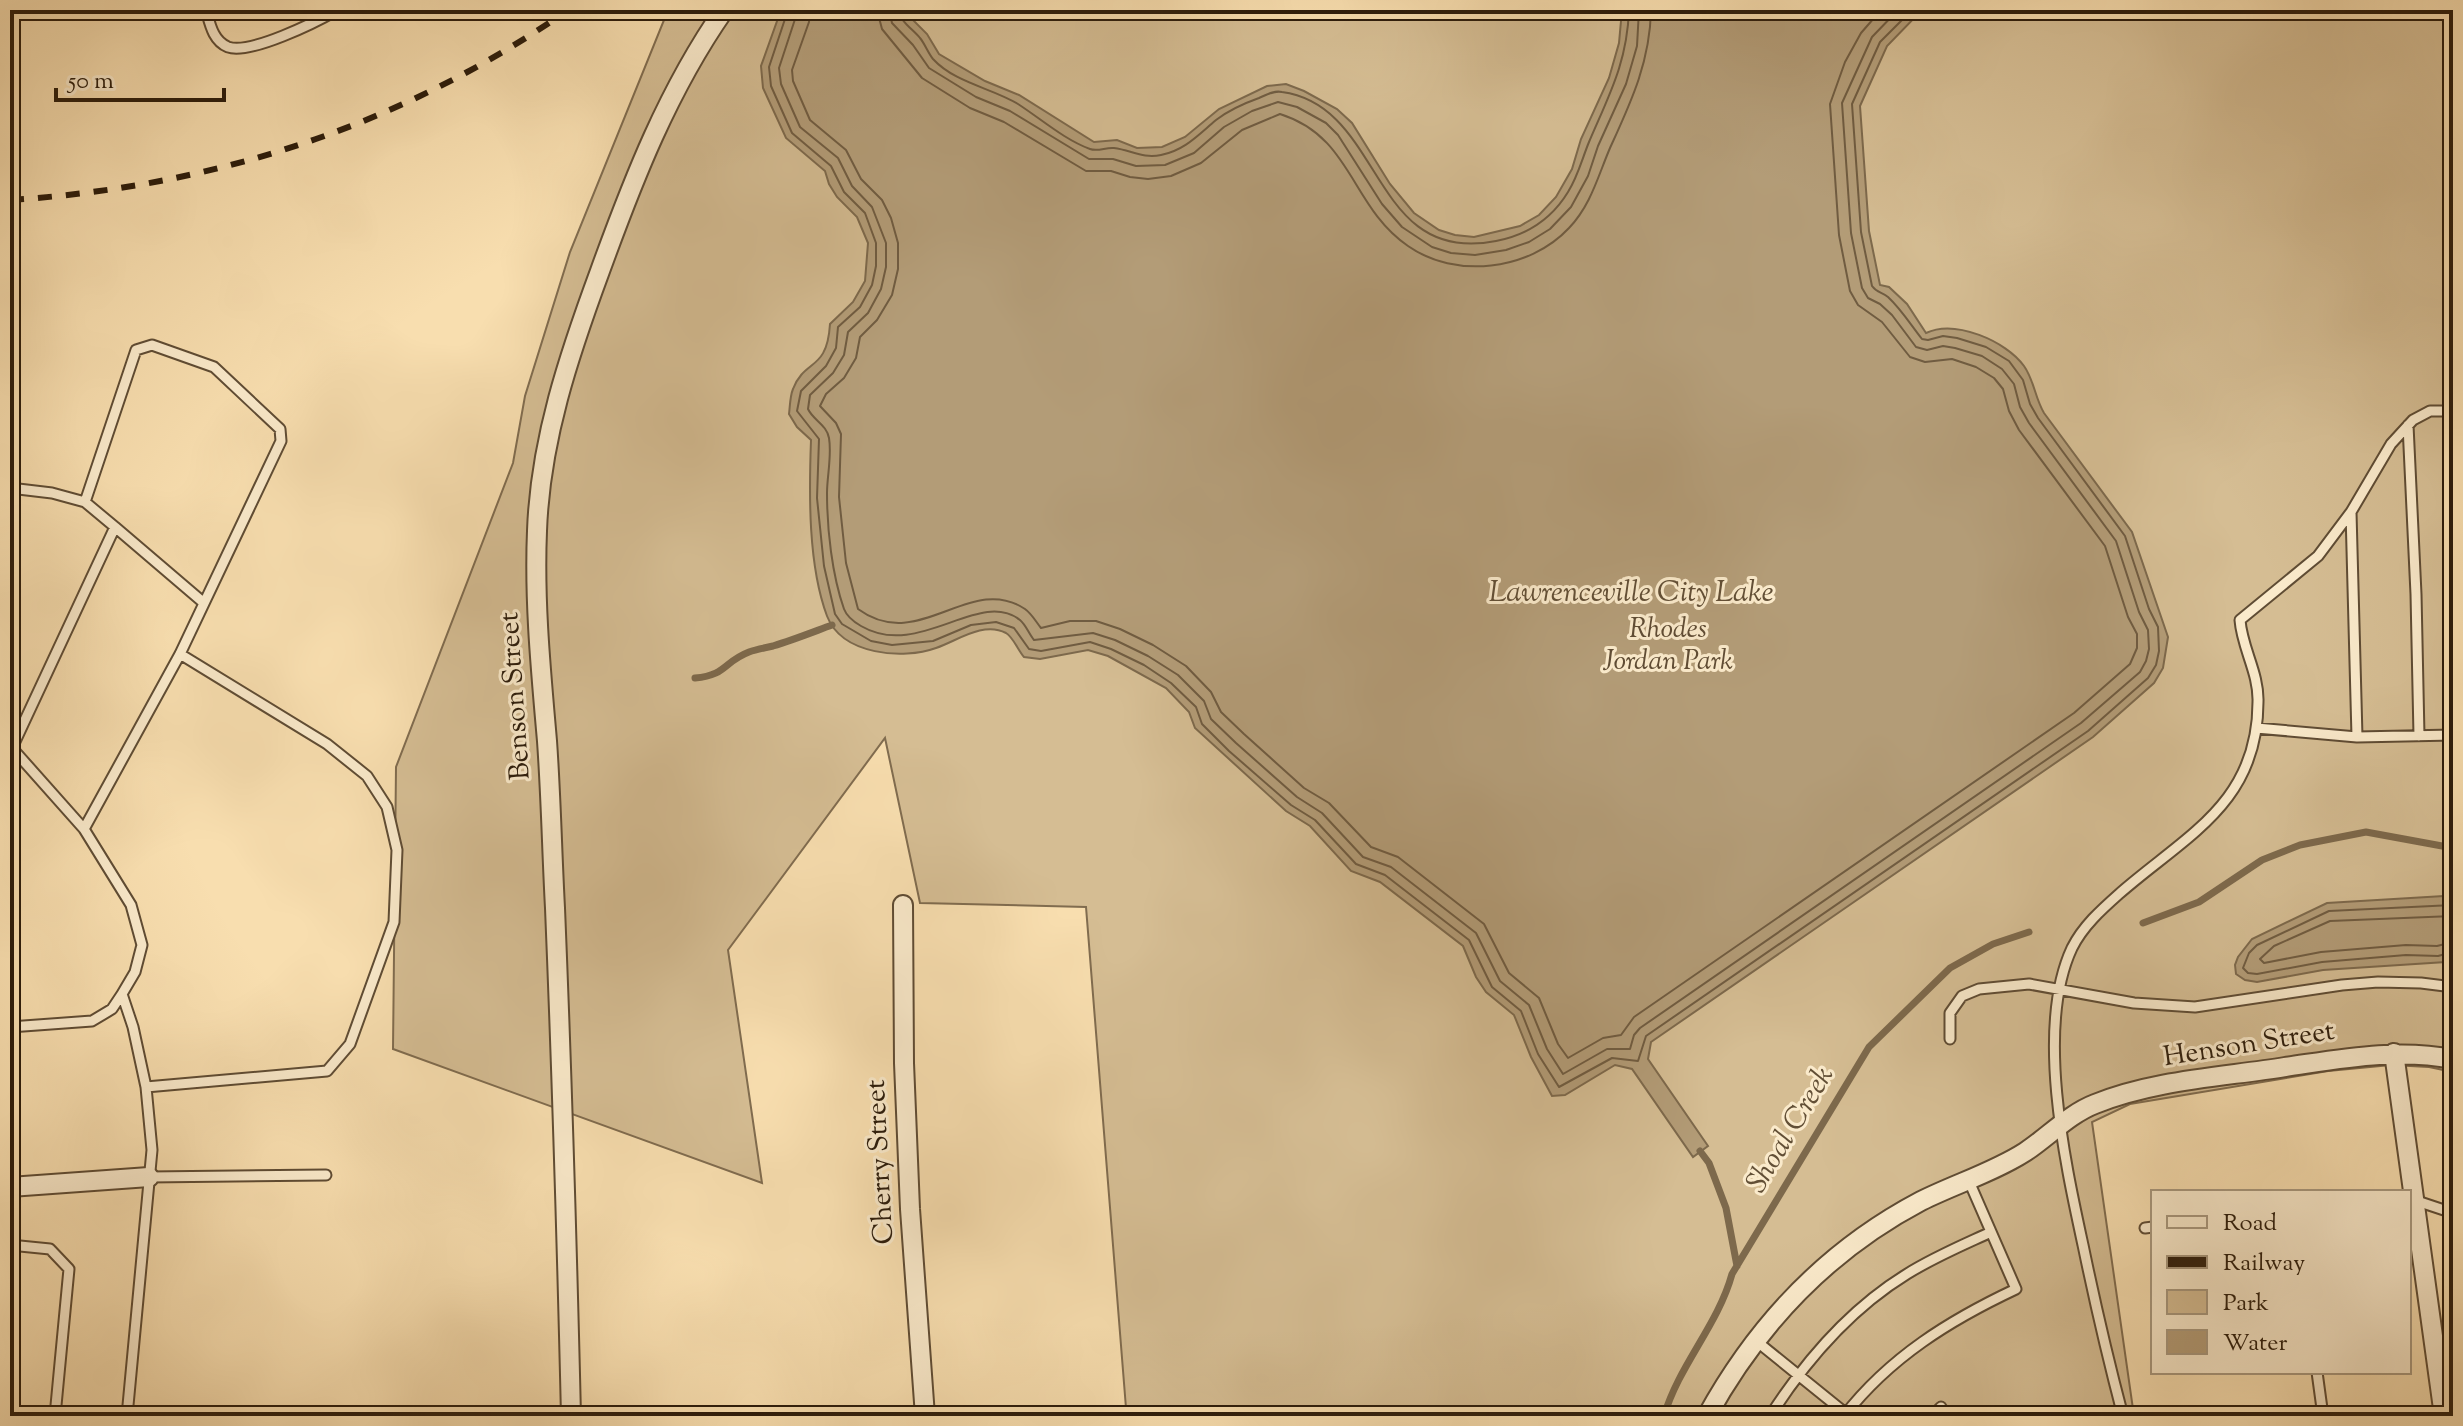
<svg xmlns="http://www.w3.org/2000/svg" width="2463" height="1426" viewBox="0 0 2463 1426" font-family="'Sorts Mill Goudy',serif">
	<style>
		.green { fill: #d5bd93; stroke: #806c4f; stroke-width: 2 }
		.water { fill: #b39c77; stroke: #7d694c; stroke-width: 2 }
		.lines { fill: none; stroke-linecap: round; stroke-linejoin: round }
		.shore { stroke: #705c41; stroke-width: 2 }
		.stream { stroke: #7d694c; stroke-width: 7 }
		.service-casing { stroke: #5f4c34; stroke-width: 13 }
		.minor-casing { stroke: #5f4c34; stroke-width: 22 }
		.service { stroke: #faeacb; stroke-width: 9 }
		.minor { stroke: #faeacb; stroke-width: 18 }
		.rail { stroke: #2c1c0b; stroke-width: 6; stroke-dasharray: 14 14; stroke-linecap: butt }
		.labels { text-anchor: middle; dominant-baseline: central; stroke-width: 6; stroke-linejoin: round; paint-order: stroke }
		.park-label { font-size: 28px; font-style: italic; fill: #5f4c34; stroke: #faeacb }
		.street-label { font-size: 28px; fill: #2c1c0b; stroke: #faeacb }
		.water-label { font-size: 30px; font-style: italic; fill: #624f36; stroke: #faeacb }
	</style>
	<rect width="100%" height="100%" fill="#f8deaf"/>
	<filter id="stains"><feTurbulence type="fractalNoise" baseFrequency=".0025" numOctaves="4"/><feColorMatrix values="0 0 0 0 .2 0 0 0 0 .09 0 0 0 0 .02 0 0 0 .5 -.17"/></filter>
	<radialGradient id="worn" r=".72"><stop offset=".6" stop-color="#630" stop-opacity="0"/><stop offset="1" stop-color="#630" stop-opacity=".3"/></radialGradient>
	<path class="green" d="M 671,10 L 2453,10 L 2453,1072 L 2429,1067 L 2391,1065 L 2328,1071 L 2130,1104 L 2092,1122 L 2134,1416 L 1023,1416 L 1126,1408 L 1086,907 L 920,903 L 885,738 L 728,950 L 762,1183 L 393,1049 L 396,767 L 513,463 L 525,396 L 570,252 L 664,20 Z"/>
	<path class="water" d="M 781,10 L 903,10 L 927,34 L 939,54 L 985,81 L 1019,95 L 1094,142 L 1117,140 L 1137,148 L 1162,147 L 1185,137 L 1219,109 L 1267,86 L 1286,84 L 1304,91 L 1337,109 L 1352,123 L 1390,184 L 1414,213 L 1439,230 L 1455,235 L 1474,237 L 1520,226 L 1539,215 L 1556,197 L 1572,169 L 1581,139 L 1609,78 L 1619,43 L 1622,10 L 1922,10 L 1887,46 L 1860,106 L 1869,231 L 1880,285 L 1889,287 L 1907,304 L 1926,333 C 1955,319 2006,341 2024,366 C 2034,380 2035,398 2044,413 L 2132,532 L 2168,637 L 2163,668 L 2154,683 L 2093,737 L 1651,1042 L 1648,1059 L 1708,1146 L 1693,1157 L 1632,1069 L 1615,1065 L 1565,1095 L 1552,1096 L 1531,1057 L 1514,1015 L 1486,992 L 1476,977 L 1463,946 L 1380,882 L 1351,871 L 1310,826 L 1286,811 L 1195,728 L 1189,712 L 1166,688 L 1108,656 L 1088,650 L 1040,659 L 1024,657 C 1018,650 1013,637 1006,633 C 983,621 957,641 936,648 C 903,660 842,655 827,616 C 808,565 809,494 811,440 L 797,427 L 789,414 C 790,406 790,396 793,389 C 805,358 827,372 830,324 L 853,302 L 865,281 L 868,243 L 857,217 L 837,197 L 829,184 L 825,171 L 786,138 L 763,88 L 761,66 Z
		M 2444,896 L 2453,898 L 2453,958 L 2446,962 L 2323,970 L 2257,982 L 2245,980 L 2236,974 L 2235,965 L 2238,957 L 2252,939 L 2327,903 Z"/>
	<g class="lines">
		<path class="shore" d="M 788,10 L 769,67 L 771,86 L 792,133 L 831,166 L 844,192 L 865,213 L 876,243 L 876,266 L 872,285 L 860,307 L 838,327 L 836,348 L 826,366 L 801,391 L 797,411 L 819,439 L 817,498 L 824,566 L 835,614 L 842,624 L 871,641 L 892,645 L 933,641 L 971,625 L 996,622 L 1014,628 L 1029,649 L 1041,651 L 1090,642 L 1111,649 L 1144,665 L 1171,683 L 1196,707 L 1202,724 L 1229,751 L 1291,805 L 1315,820 L 1356,864 L 1385,875 L 1469,940 L 1492,987 L 1521,1011 L 1538,1054 L 1559,1087 L 1612,1058 L 1638,1061 L 1646,1036 L 2088,731 L 2148,678 L 2156,665 L 2159,651 L 2158,627 L 2149,609 L 2125,536 L 2038,418 L 2030,404 L 2023,380 L 2009,361 L 1986,347 L 1957,338 L 1943,336 L 1928,340 L 1922,339 C 1911,325 1901,309 1888,297 C 1882,292 1877,293 1872,286 L 1861,232 L 1852,104 L 1880,42 L 1912,10
			M 798,10 L 779,68 L 781,84 L 800,127 L 838,158 L 852,186 L 872,207 L 886,243 L 886,267 L 881,289 L 868,313 L 848,332 L 844,355 L 833,373 L 810,395 L 808,409 C 813,420 827,425 829,438 C 832,456 827,476 827,493 C 827,529 832,575 844,609 C 847,617 854,622 861,626 C 919,660 979,588 1020,620 C 1026,625 1029,634 1034,640 L 1093,633 L 1115,640 L 1148,656 L 1178,675 L 1204,701 L 1211,719 L 1236,743 L 1297,797 L 1322,813 L 1363,857 L 1391,867 L 1476,933 L 1500,981 L 1529,1005 L 1547,1049 L 1563,1074 L 1607,1049 L 1630,1049 L 1634,1035 L 1640,1028 L 2081,723 L 2140,672 L 2146,661 L 2149,649 L 2148,630 L 2139,612 L 2116,541 L 2029,423 L 2020,407 L 2014,384 L 2002,369 L 1982,356 L 1955,348 L 1943,346 L 1927,350 L 1916,347 L 1892,315 L 1880,304 L 1868,298 L 1862,288 L 1851,233 L 1842,103 L 1872,37 L 1898,10
			M 810,10 L 809,22 L 792,70 L 793,81 L 810,120 L 846,150 L 861,179 L 882,200 L 891,218 L 898,243 L 898,269 L 892,295 L 877,320 L 860,337 L 856,358 L 844,378 L 826,394 L 820,406 L 836,423 L 841,434 L 839,497 L 846,563 L 858,609 C 919,654 970,572 1025,609 C 1032,614 1036,622 1041,628 L 1070,621 L 1096,621 L 1120,629 L 1153,645 L 1186,666 L 1211,692 L 1221,712 L 1244,734 L 1304,788 L 1329,803 L 1371,847 L 1398,857 L 1484,924 L 1509,973 L 1539,998 L 1558,1044 L 1568,1058 L 1603,1038 L 1621,1035 L 1634,1017 L 2074,713 L 2130,664 L 2137,648 L 2137,634 L 2128,617 L 2105,546 L 2019,430 L 2009,411 L 2003,389 L 1994,378 L 1976,367 L 1952,359 L 1925,362 L 1910,357 L 1882,322 L 1858,305 L 1850,291 L 1839,235 L 1830,104 L 1845,62 L 1861,33 L 1881,10
			M 877,10 L 882,29 L 922,78 L 970,108 L 1004,122 L 1086,171 L 1111,171 L 1130,177 L 1148,179 L 1171,176 L 1201,163 L 1242,130 L 1280,114 C 1353,137 1350,206 1408,246 C 1455,279 1529,271 1569,228 C 1591,205 1598,176 1610,148 C 1631,102 1650,62 1651,10
			M 889,10 L 892,23 L 913,45 L 929,68 L 976,97 L 1010,111 L 1089,159 L 1113,159 L 1136,166 L 1165,165 L 1194,153 L 1224,127 L 1252,111 L 1278,102 L 1297,107 L 1326,123 L 1338,135 L 1382,204 L 1402,227 L 1432,247 L 1451,253 L 1475,255 L 1506,250 L 1529,242 L 1550,229 L 1571,207 L 1588,176 L 1598,146 L 1626,84 L 1637,46 L 1639,10
			M 899,10 C 900,22 913,29 920,38 C 925,44 928,53 933,59 C 955,83 992,88 1018,104 C 1041,119 1065,140 1090,149 C 1098,152 1106,147 1114,148 C 1131,150 1143,159 1161,155 C 1185,150 1198,135 1216,120 C 1229,110 1245,103 1259,98 C 1266,95 1274,90 1282,92 C 1385,106 1369,266 1496,241 C 1527,235 1551,220 1568,192 C 1578,176 1582,159 1589,142 C 1609,95 1627,63 1629,10
			M 2453,905 L 2329,911 L 2257,945 L 2249,953 L 2243,968 L 2248,973 L 2257,974 L 2322,962 L 2406,955 L 2438,956 L 2453,952
			M 2453,916 L 2330,921 L 2274,946 L 2260,959 L 2264,963 L 2321,952 L 2406,945 L 2437,946 L 2453,942"/>
		<path class="stream" d="M 695,678 C 727,675 723,662 749,652 C 757,649 765,648 773,646 C 793,640 813,632 832,625
			M 2143,923 L 2199,902 L 2262,860 L 2300,845 L 2366,832 L 2453,848
			M 1700,1151 L 1709,1163 L 1726,1208 L 1737,1266
			M 1664,1416 C 1679,1365 1718,1325 1732,1274 L 1869,1047 L 1950,968 L 1993,944 L 2029,932"/>
		<defs>
			<path id="service" d="M 206,10 C 210,24 213,41 228,47 C 250,55 316,22 337,10
				M 2408,425 L 2416,594 L 2419,736
				M 10,488 L 52,493 L 85,502 L 115,527 L 12,748 L 84,829 L 131,905 L 142,945 L 135,972 L 122,994 L 133,1027 L 146,1087 L 152,1150 L 127,1416
				M 115,527 L 204,603
				M 2256,728 L 2357,737 L 2453,735
				M 2357,737 L 2351,512 L 2391,444 L 2413,420 L 2430,411 L 2453,411
				M 84,829 L 180,654 L 281,441 L 280,429 L 214,367 L 152,345 L 136,350 L 85,502
				M 10,1027 L 92,1021 L 112,1009 L 122,994
				M 1950,1039 L 1950,1013 L 1962,996 L 1979,989 L 2029,984 L 2134,1003 L 2195,1007 L 2342,985 L 2378,982 L 2421,983 L 2453,987
				M 146,1087 L 327,1071 L 350,1044 L 394,922 L 397,850 L 387,807 L 367,776 L 327,744 L 180,654
				M 149,1177 L 326,1175
				M 2414,1200 L 2453,1213
				M 2145,1228 L 2153,1227
				M 10,1245 L 50,1249 L 69,1269 L 55,1416
				M 1755,1340 L 1849,1416
				M 2317,1372 L 2323,1416
				M 1770,1416 C 1806,1360 1850,1309 1907,1274 C 1934,1257 1963,1245 1991,1232
				M 1844,1416 C 1890,1357 1950,1320 2016,1289 L 1968,1179
				M 1932,1416 L 1941,1407
				M 2123,1416 C 2108,1359 2095,1303 2083,1245 C 2065,1162 2035,1027 2072,948 C 2083,926 2101,910 2119,894 C 2185,836 2258,804 2258,702 C 2259,673 2242,648 2240,620 L 2318,556 L 2351,512"/>
			<path id="minor" d="M 903,905 L 904,1063 L 910,1209 L 925,1416
				M 2394,1053 L 2444,1416
				M 10,1187 L 149,1177
				M 571,1416 C 567,1247 562,1077 555,908 C 552,853 551,797 547,741 C 541,672 534,601 537,531 C 540,441 569,355 600,271 C 633,180 668,90 724,10
				M 1707,1416 C 1757,1325 1828,1250 1921,1201 C 1955,1184 1994,1172 2025,1152 C 2048,1137 2069,1114 2095,1104 C 2154,1080 2223,1077 2285,1067 C 2341,1059 2396,1048 2453,1059"/>
		</defs>
		<use href="#service" class="service-casing"/>
		<use href="#minor" class="minor-casing"/>
		<use href="#service" class="service"/>
		<use href="#minor" class="minor"/>
		<path class="rail" d="M 10,200 C 213,187 401,126 568,10"/>
	</g>
	<g class="labels">
		<g class="park-label">
			<text x="1668" y="630">Rhodes<tspan x="1668" dy="32">Jordan Park</tspan></text>
		</g>
		<g class="street-label">
			<text transform="translate(516 696) rotate(-94)">Benson Street</text>
			<text transform="translate(2249 1045) rotate(-9)">Henson Street</text>
			<text transform="translate(881 1162) rotate(-93)">Cherry Street</text>
		</g>
		<g class="water-label">
			<text x="1631" y="593">Lawrenceville City Lake</text>
			<text transform="translate(1791 1130) rotate(-59)">Shoal Creek</text>
		</g>
	</g>
	<rect width="2463" height="1426" fill="none" stroke="#f8deaf" stroke-width="40"/>
	<rect x="12" y="12" width="2439" height="1402" fill="none" stroke="#2c1c0b" stroke-width="4"/>
	<rect x="20" y="20" width="2423" height="1386" fill="none" stroke="#2c1c0b" stroke-width="2"/>
	<rect x="2151" y="1190" width="260" height="184" fill="#faeacb" stroke="#a8987e" stroke-width="2"/>
	<rect x="2167" y="1216" width="40" height="12" fill="#faeacb" stroke="#a8987e" stroke-width="2"/>
	<text x="2223" y="1230" font-size="24" fill="#2c1c0b">Road</text>
	<rect x="2167" y="1256" width="40" height="12" fill="#2c1c0b" stroke="#a8987e" stroke-width="2"/>
	<text x="2223" y="1270" font-size="24" fill="#2c1c0b">Railway</text>
	<rect x="2167" y="1290" width="40" height="24" fill="#d5bd93" stroke="#a8987e" stroke-width="2"/>
	<text x="2223" y="1310" font-size="24" fill="#2c1c0b">Park</text>
	<rect x="2167" y="1330" width="40" height="24" fill="#b39c77" stroke="#a8987e" stroke-width="2"/>
	<text x="2223" y="1350" font-size="24" fill="#2c1c0b">Water</text>
	<path d="M56 88v12h168v-12" fill="none" stroke="#2c1c0b" stroke-width="4"/>
	<text x="68" y="88" font-size="24" fill="#2c1c0b" stroke="#faeacb" stroke-width="6" paint-order="stroke">50 m</text>
	<rect width="100%" height="100%" filter="url(#stains)"/>
	<rect width="100%" height="100%" fill="url(#worn)"/>
</svg>
